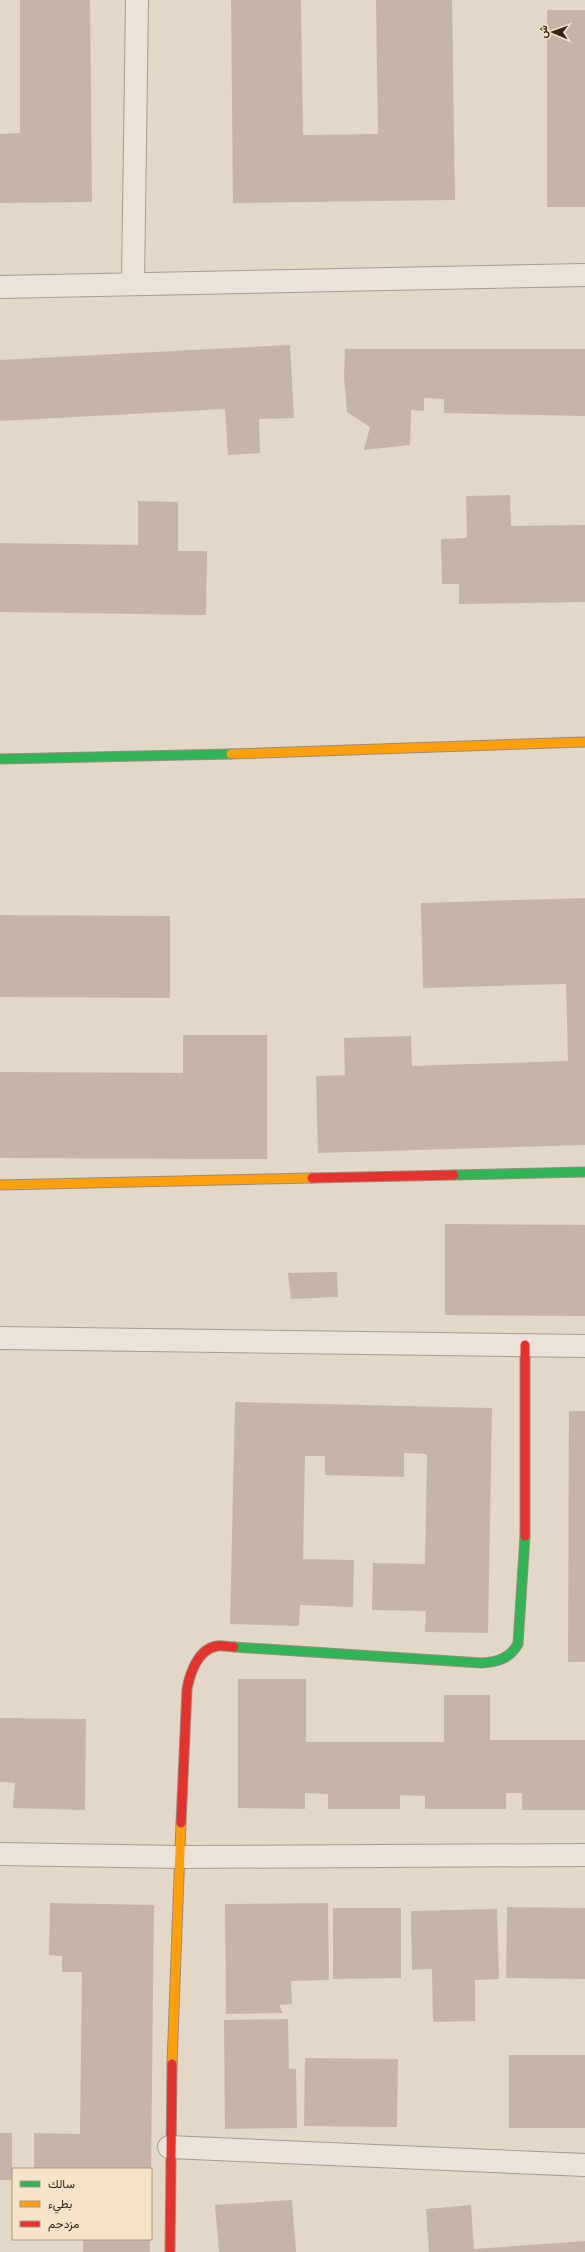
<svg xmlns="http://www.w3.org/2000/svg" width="585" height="2252" viewBox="0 0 585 2252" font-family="'Times New Roman',Vazirmatn,serif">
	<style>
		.building { fill: #c7b4a8 }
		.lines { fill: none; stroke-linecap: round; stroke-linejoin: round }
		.street-casing { stroke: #a79c91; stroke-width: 24 }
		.fast-casing { stroke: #978c81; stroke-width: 11 }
		.slow-casing { stroke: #978c81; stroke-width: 11 }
		.jam-casing { stroke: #978c81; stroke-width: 11 }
		.street { stroke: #ebe3d9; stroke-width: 22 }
		.fast { stroke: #30b455; stroke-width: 9 }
		.slow { stroke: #ff9f0a; stroke-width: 9 }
		.jam { stroke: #e5322d; stroke-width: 9 }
	</style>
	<rect width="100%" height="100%" fill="#e3d7c7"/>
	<path class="building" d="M 20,0 L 90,0 L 92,202 L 0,203 L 0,134 L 20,133 Z
		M 231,0 L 301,0 L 303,135 L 378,134 L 376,0 L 452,0 L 455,200 L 233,203 Z
		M 547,10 L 585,10 L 585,207 L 547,207 Z
		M 290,345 L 294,418 L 259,419 L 260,453 L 228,455 L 225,409 L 0,421 L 0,360 Z
		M 345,349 L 585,349 L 585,416 L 444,413 L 444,399 L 424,398 L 424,411 L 411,410 L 410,445 L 364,450 L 370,427 L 347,412 L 344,377 Z
		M 510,495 L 511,526 L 585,525 L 585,602 L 459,604 L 459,584 L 442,584 L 441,539 L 467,538 L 466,496 Z
		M 138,501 L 178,502 L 178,551 L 207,551 L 206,615 L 0,612 L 0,543 L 138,545 Z
		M 585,898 L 585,1145 L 318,1153 L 316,1076 L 345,1075 L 344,1038 L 411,1036 L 412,1066 L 568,1061 L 566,984 L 423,988 L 421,903 Z
		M 0,915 L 170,916 L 170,998 L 0,997 Z
		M 183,1035 L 267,1035 L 267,1159 L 0,1158 L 0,1072 L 183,1073 Z
		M 445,1224 L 585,1225 L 585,1316 L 445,1315 Z
		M 337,1272 L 338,1297 L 291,1299 L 288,1273 Z
		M 235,1402 L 492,1408 L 488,1633 L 425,1632 L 426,1611 L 372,1610 L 373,1563 L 425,1564 L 427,1454 L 404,1453 L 404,1477 L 325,1475 L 325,1456 L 305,1456 L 303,1559 L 354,1560 L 353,1607 L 300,1605 L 299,1626 L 230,1624 Z
		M 569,1411 L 585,1411 L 585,1662 L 568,1662 Z
		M 238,1679 L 306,1679 L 306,1742 L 444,1742 L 444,1695 L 490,1695 L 490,1740 L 585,1740 L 585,1810 L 522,1810 L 522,1793 L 506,1793 L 506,1809 L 425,1809 L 425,1796 L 400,1795 L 400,1809 L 328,1809 L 328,1794 L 305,1793 L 305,1809 L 238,1808 Z
		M 0,1718 L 86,1719 L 85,1810 L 13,1808 L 15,1783 L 0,1782 Z
		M 50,1903 L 154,1905 L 151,2169 L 34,2169 L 34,2133 L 80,2134 L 82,1972 L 62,1972 L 62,1956 L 49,1955 Z
		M 328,1903 L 329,1980 L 291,1981 L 292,2004 L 279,2005 L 283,2013 L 226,2014 L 225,1904 Z
		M 507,1907 L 585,1908 L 585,1979 L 506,1978 Z
		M 333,1908 L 401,1908 L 401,1978 L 333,1979 Z
		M 497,1909 L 499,1979 L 475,1980 L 475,2021 L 433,2022 L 432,1969 L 412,1970 L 411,1911 Z
		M 288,2019 L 289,2069 L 296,2069 L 297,2128 L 225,2129 L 224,2020 Z
		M 509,2055 L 585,2055 L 585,2128 L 509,2128 Z
		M 305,2058 L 398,2059 L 397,2127 L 304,2126 Z
		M 0,2133 L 12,2133 L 12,2180 L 0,2180 Z
		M 292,2200 L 296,2252 L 219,2252 L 215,2205 Z
		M 471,2205 L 474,2249 L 585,2241 L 585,2252 L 429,2252 L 426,2209 Z
		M 83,2239 L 150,2239 L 150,2252 L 83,2252 Z"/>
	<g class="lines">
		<defs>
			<path id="street" d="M 133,284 L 137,0
				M 0,287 L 585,275
				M 0,1338 L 585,1346
				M 0,1854 L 180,1857 L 585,1855
				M 169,2147 L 585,2165"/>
			<path id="fast" d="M 0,759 L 231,754
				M 454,1175 L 585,1172
				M 234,1647 L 482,1663 C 498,1662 510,1658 518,1644 L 525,1536"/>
			<path id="slow" d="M 231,754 L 585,742
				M 0,1185 L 312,1178
				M 172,2064 L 181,1823"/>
			<path id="jam" d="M 312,1178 L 454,1175
				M 525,1536 L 525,1345
				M 181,1823 L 187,1689 C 190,1673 198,1649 217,1646 C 222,1645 229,1647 234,1647
				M 170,2252 L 172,2064"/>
		</defs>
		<use href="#street" class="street-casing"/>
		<use href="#fast" class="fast-casing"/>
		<use href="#slow" class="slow-casing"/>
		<use href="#jam" class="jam-casing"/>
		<use href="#street" class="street"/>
		<use href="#fast" class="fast"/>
		<use href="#slow" class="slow"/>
		<use href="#jam" class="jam"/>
	</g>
	<rect x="12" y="2168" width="140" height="72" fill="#f6e4ca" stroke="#a99784"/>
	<rect x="20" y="2181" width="20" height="6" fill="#30b455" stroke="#a99784"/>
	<text x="48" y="2188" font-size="12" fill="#35241a">سالك</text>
	<rect x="20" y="2201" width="20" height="6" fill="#ff9f0a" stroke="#a99784"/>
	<text x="48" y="2208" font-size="12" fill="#35241a">بطيء</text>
	<rect x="20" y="2221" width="20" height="6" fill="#e5322d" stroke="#a99784"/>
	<text x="48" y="2228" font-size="12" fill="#35241a">مزدحم</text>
	<g transform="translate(553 32) rotate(272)" stroke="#f6e4ca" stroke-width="3" paint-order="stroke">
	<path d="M0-3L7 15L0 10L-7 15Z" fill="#35241a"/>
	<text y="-6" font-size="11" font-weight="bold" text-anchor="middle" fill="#35241a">ش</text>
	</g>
</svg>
